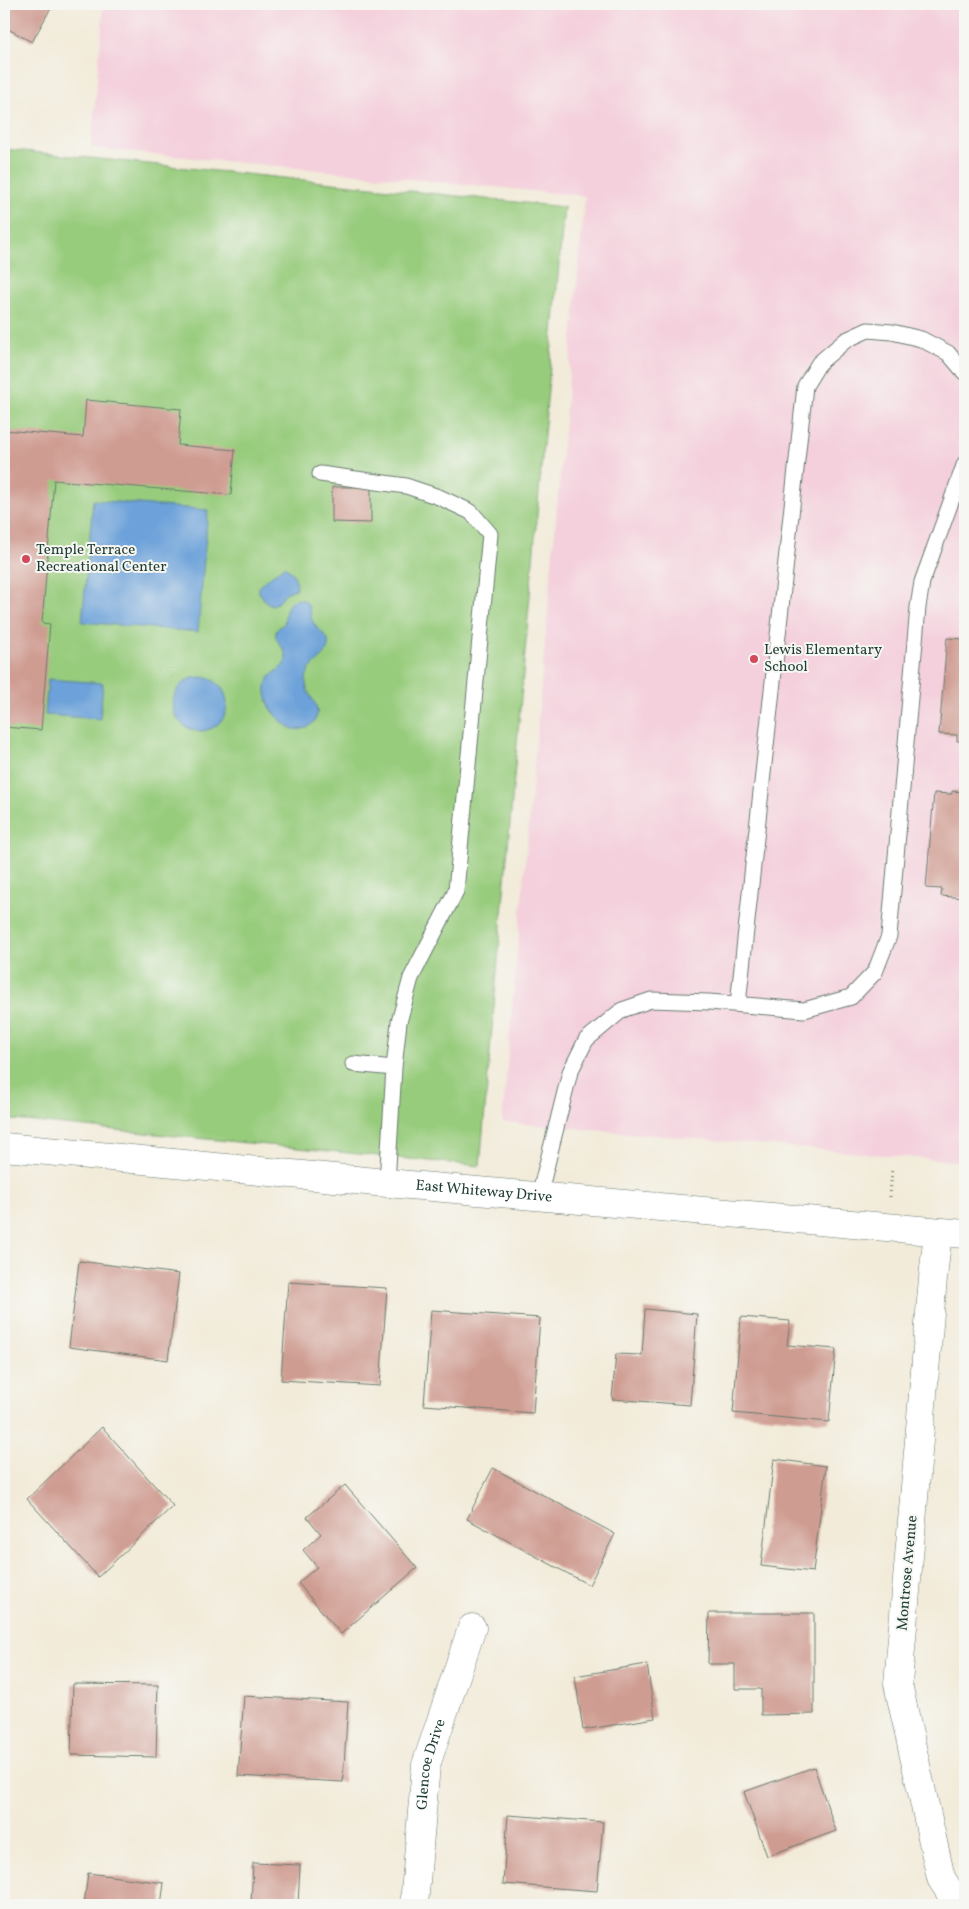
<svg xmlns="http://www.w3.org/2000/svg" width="969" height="1909" viewBox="0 0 969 1909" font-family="Vollkorn,serif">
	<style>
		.built { fill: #f4cfdc }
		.green { fill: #98cc7d; stroke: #5c8458 }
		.water { fill: #6ca1d9; stroke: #466f86 }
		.building { fill: #cf9c92 }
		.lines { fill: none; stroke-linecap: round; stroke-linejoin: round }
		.lane-casing { stroke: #697a6e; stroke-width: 17 }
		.street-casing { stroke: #697a6e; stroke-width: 29 }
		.path { stroke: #697a6e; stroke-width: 3; stroke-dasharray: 1 4; stroke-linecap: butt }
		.lane { stroke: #fff; stroke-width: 15 }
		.street { stroke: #fff; stroke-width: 28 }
		.poi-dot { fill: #d1495b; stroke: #f6f6f2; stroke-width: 2 }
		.labels { text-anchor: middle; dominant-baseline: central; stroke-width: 4; stroke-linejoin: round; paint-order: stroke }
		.poi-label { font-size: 15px; fill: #1f3d34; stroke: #f6f6f2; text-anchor: start }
		.street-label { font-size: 15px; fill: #1f3d34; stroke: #f6f6f2 }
	</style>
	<rect width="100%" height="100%" fill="#f6f6f2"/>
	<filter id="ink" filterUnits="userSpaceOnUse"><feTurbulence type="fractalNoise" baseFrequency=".02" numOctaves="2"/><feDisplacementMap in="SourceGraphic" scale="10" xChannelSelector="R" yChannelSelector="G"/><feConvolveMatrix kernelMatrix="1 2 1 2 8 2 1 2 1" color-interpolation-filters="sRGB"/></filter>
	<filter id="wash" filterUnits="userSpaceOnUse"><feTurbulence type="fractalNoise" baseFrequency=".0096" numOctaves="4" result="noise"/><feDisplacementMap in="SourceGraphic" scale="20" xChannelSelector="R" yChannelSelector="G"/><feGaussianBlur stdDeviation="1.12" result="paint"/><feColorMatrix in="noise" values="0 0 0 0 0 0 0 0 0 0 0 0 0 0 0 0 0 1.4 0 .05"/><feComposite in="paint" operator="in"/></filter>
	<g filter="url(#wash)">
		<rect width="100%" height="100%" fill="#f2ebd9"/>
		<path class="built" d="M 104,4 L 965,4 L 965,1162 L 502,1122 L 585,196 L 91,148 Z"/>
		<path class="green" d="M 4,149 L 564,207 L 480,1166 L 4,1119 Z"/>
		<path class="water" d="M 93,500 L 208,510 L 198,632 L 82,622 Z
			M 284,566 C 292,571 299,580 296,589 L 285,593 L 279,602 L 272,605 L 266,602 L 259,592 L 259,588 L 261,584 Z
			M 298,599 C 312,600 308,612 313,622 C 318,633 333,635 327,650 C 322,662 307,665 306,680 C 304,695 322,703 316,718 C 314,723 310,726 306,728 C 290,734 281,721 272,710 C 268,704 267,699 266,693 C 263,670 287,673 286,656 C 284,644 265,635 284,624 C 286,613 284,603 298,599 Z
			M173 704a27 27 0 1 1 54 0a27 27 0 1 1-54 0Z
			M 48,679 L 103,683 L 100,719 L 45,715 Z"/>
		<g id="blocks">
			<path class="building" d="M 4,4 L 53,4 L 32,42 L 4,27 Z
				M 86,400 L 181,409 L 178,445 L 235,450 L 231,495 L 54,480 L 42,623 L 50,624 L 41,730 L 4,727 L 4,430 L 83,437 Z
				M 332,487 L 371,487 L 371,523 L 332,522 Z
				M 947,638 L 965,639 L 965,741 L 957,741 L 957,735 L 939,734 Z
				M 952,791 L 965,792 L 965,898 L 941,896 L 942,889 L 926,888 L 934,793 L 952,794 Z
				M 79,1261 L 179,1274 L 168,1360 L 69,1347 Z
				M 288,1282 L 387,1288 L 380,1386 L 281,1380 Z
				M 645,1309 L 697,1314 L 690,1405 L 612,1399 L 616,1354 L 642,1355 Z
				M 431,1310 L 540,1318 L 533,1413 L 424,1405 Z
				M 741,1317 L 790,1321 L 787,1345 L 836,1349 L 829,1422 L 733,1413 Z
				M 102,1427 L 173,1506 L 98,1577 L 27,1499 Z
				M 774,1459 L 826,1466 L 813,1572 L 761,1566 Z
				M 493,1468 L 615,1534 L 589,1585 L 467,1519 Z
				M 345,1485 L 417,1568 L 341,1634 L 298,1583 L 317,1567 L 303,1550 L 321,1534 L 307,1517 Z
				M 709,1613 L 814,1613 L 814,1714 L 761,1715 L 761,1689 L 735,1689 L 735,1664 L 708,1664 Z
				M 647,1664 L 655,1718 L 583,1730 L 575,1676 Z
				M 73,1684 L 158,1685 L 156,1757 L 71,1755 Z
				M 244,1696 L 348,1702 L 343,1782 L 238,1776 Z
				M 814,1767 L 836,1831 L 767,1856 L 744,1792 Z
				M 508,1815 L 603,1822 L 597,1891 L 503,1884 Z
				M 253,1863 L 300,1865 L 298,1905 L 251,1905 Z
				M 88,1873 L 164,1883 L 161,1905 L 84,1905 Z"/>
		</g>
	</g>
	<g filter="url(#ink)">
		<use href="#blocks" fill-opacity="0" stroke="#697a6e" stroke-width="1"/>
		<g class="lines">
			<defs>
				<path id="lane" d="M 320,474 L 406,486 L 439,497 L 471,512 L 490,534 L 456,891 L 411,978 L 399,1022 L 394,1068 L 387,1183
					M 738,1004 L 805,386 L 819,363 L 846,340 L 868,330 L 892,332 L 921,339 L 948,353 L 965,373
					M 353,1064 L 394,1068
					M 539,1196 L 570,1072 L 586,1040 L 622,1010 L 651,1000 L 709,1002 L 804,1010 L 851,997 L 875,972 L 889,936 L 918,607 L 922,582 L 965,463"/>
				<g id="street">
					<path id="s1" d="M 4,1147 L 387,1183 L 965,1234"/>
					<path d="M 938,1232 L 933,1278 L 898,1684 L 941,1878 L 958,1905"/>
					<path id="s2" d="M 414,1905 L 426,1765 L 472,1628"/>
				</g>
			</defs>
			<use href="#lane" class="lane-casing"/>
			<use href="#street" class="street-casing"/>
			<path class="path" d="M 890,1197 L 892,1168"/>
			<use href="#lane" class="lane"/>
			<use href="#street" class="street"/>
		</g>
	</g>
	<g class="poi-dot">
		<circle cx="26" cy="559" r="5"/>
		<circle cx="754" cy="659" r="5"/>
	</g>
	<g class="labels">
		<g class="poi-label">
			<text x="36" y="550">Temple Terrace<tspan x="36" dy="17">Recreational Center</tspan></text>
			<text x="764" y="650">Lewis Elementary<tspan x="764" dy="17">School</tspan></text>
		</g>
		<g class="street-label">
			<text stroke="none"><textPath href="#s1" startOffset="482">East Whiteway Drive</textPath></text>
			<text transform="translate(908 1573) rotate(-85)">Montrose Avenue</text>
			<text stroke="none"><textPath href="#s2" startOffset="142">Glencoe Drive</textPath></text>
		</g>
	</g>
	<rect width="969" height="1909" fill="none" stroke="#f6f6f2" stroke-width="20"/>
</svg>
